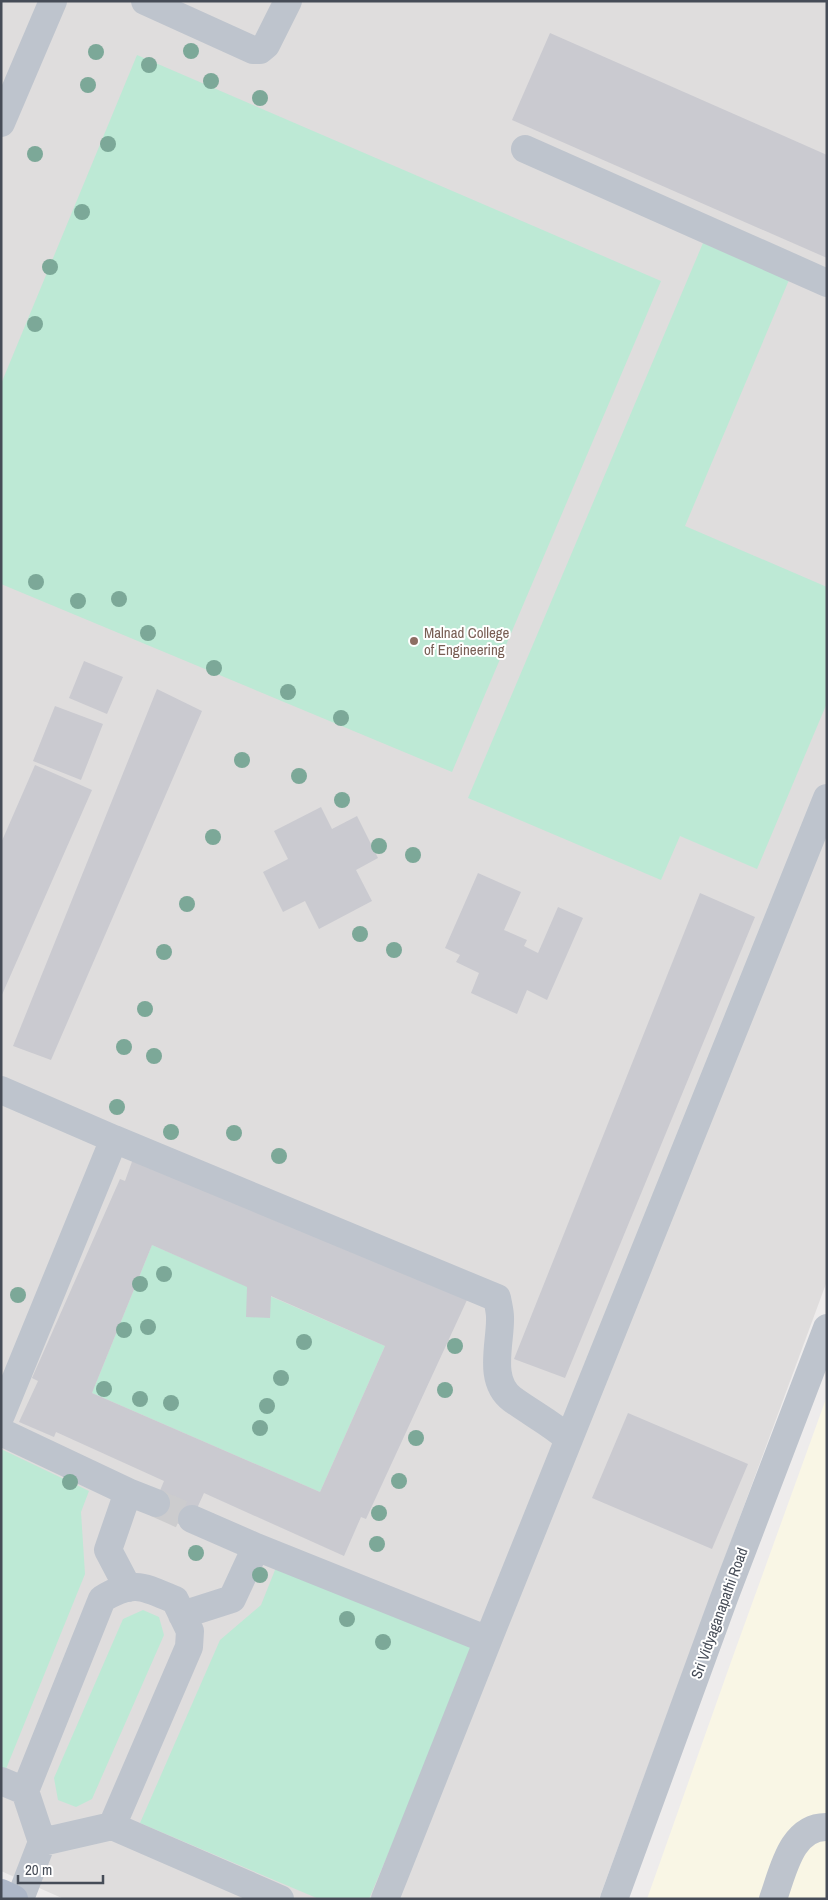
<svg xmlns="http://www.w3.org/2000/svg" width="828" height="1900" viewBox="0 0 828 1900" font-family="'Archivo Narrow',sans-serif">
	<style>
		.commercial { fill: #f9f6e5 }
		.education { fill: #dfdddd }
		.green { fill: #bde9d5 }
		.building { fill: #cacad0; fill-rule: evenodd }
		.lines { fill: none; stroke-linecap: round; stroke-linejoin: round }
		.minor-tunnel { stroke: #ccccce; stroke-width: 28; stroke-dasharray: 28 14; stroke-linecap: butt }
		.minor { stroke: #bec4cd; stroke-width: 28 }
		.major { stroke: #adb7c8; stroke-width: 28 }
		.tree { fill: #7ca898 }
		.education-dot { fill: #8d6e63; stroke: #fff; stroke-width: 2 }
		.labels { text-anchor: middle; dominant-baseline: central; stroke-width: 4; stroke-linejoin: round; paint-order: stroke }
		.education-label { font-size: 15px; fill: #785e54; stroke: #fff; text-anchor: start }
		.street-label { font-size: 15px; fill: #464c57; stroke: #fff }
	</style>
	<rect width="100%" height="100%" fill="#eeecec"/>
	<path class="commercial" d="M 827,1396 L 827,1899 L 647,1899 L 732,1659 Z"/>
	<path class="education" d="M 1,1 L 827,1 L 827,1281 L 599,1899 L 64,1899 L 1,1871 Z"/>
	<path class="green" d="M 137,55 L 661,281 L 452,772 L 1,584 L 1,384 Z
		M 703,243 L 789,280 L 685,526 L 827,587 L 827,703 L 757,869 L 680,836 L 661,880 L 468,798 Z
		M 152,1245 L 385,1346 L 320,1492 L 92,1393 Z
		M 1,1449 L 89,1491 L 81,1512 L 85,1574 L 6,1769 L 1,1767 Z
		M 277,1565 L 476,1647 L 369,1899 L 319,1899 L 140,1823 L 220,1640 L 261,1605 Z
		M 143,1610 L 159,1617 L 164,1635 L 92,1799 L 76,1807 L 58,1800 L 54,1778 L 123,1619 Z"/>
	<path class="building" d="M 550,33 L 827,155 L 827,258 L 512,120 Z
		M 84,661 L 123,677 L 107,714 L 69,698 Z
		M 157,689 L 202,711 L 51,1060 L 13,1046 Z
		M 55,706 L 103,724 L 81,780 L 33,761 Z
		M 35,765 L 92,790 L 1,997 L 1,843 Z
		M 321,807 L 332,829 L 357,816 L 378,858 L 356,870 L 372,901 L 319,929 L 305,901 L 283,912 L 263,872 L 288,859 L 274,831 Z
		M 478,873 L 521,892 L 504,930 L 527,940 L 524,946 L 538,953 L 558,907 L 583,918 L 547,1000 L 527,990 L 517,1014 L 471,993 L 479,973 L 456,962 L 460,955 L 445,948 Z
		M 700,893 L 755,917 L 565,1378 L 514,1359 Z
		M 134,1156 L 467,1300 L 366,1519 L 361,1517 L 344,1556 L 204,1493 L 188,1528 L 151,1512 L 164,1481 L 56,1432 L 54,1437 L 19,1422 L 38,1381 L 32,1378 L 120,1179 L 125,1181 ZM 152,1245 L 247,1287 L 246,1317 L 270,1318 L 271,1296 L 385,1346 L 320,1492 L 92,1393 Z
		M 628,1413 L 748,1464 L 712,1549 L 592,1498 Z"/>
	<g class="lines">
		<path class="minor-tunnel" d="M 156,1503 L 192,1519"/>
		<path class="minor" d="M 145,1 L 253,50 L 260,50 L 266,45 L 288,1
			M 1,123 L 53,1
			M 525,149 L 827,283
			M 1,1090 L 114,1139 L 1,1415
			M 114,1139 L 497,1298 C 498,1304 500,1311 500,1317 C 501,1342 487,1380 512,1399 C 531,1413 551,1423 569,1439
			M 1,1432 L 128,1492 L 108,1550 L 128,1588
			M 128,1492 L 156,1503
			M 192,1519 L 256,1547
			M 182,1615 L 232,1599 L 256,1547 L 488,1640 L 827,798
			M 1,1781 L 25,1791
			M 112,1826 L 280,1899
			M 20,1899 L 42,1842 L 25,1791 L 102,1599 C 134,1579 144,1587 175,1600 L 190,1631 L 189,1647 L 112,1826 L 42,1842
			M 385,1899 L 488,1640
			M 614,1899 L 724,1598 L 827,1328
			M 773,1899 C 783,1872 791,1826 827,1827"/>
		<path class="major" d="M 1,1893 L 14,1899"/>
	</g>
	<g class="tree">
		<circle cx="191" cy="51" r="8"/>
		<circle cx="96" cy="52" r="8"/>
		<circle cx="149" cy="65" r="8"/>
		<circle cx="211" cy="81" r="8"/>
		<circle cx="88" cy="85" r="8"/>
		<circle cx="260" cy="98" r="8"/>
		<circle cx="108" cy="144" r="8"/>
		<circle cx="35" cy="154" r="8"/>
		<circle cx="82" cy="212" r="8"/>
		<circle cx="50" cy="267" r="8"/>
		<circle cx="35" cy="324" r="8"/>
		<circle cx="36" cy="582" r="8"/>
		<circle cx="119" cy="599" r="8"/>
		<circle cx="78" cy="601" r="8"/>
		<circle cx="148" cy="633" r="8"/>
		<circle cx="214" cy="668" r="8"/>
		<circle cx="288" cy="692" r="8"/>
		<circle cx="341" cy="718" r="8"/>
		<circle cx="242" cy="760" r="8"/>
		<circle cx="299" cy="776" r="8"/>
		<circle cx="342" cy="800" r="8"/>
		<circle cx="213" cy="837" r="8"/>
		<circle cx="379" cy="846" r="8"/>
		<circle cx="413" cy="855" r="8"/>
		<circle cx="187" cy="904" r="8"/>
		<circle cx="360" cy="934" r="8"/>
		<circle cx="394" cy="950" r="8"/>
		<circle cx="164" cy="952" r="8"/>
		<circle cx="145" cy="1009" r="8"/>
		<circle cx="124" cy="1047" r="8"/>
		<circle cx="154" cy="1056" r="8"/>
		<circle cx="117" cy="1107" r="8"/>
		<circle cx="171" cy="1132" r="8"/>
		<circle cx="234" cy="1133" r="8"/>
		<circle cx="279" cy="1156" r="8"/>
		<circle cx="164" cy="1274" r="8"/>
		<circle cx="140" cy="1284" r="8"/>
		<circle cx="18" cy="1295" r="8"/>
		<circle cx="148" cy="1327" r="8"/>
		<circle cx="124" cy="1330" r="8"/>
		<circle cx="304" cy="1342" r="8"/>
		<circle cx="455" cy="1346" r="8"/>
		<circle cx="281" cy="1378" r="8"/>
		<circle cx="104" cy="1389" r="8"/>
		<circle cx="445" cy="1390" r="8"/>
		<circle cx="140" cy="1399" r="8"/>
		<circle cx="171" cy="1403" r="8"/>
		<circle cx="267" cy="1406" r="8"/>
		<circle cx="260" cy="1428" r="8"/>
		<circle cx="416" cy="1438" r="8"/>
		<circle cx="399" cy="1481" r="8"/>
		<circle cx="70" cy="1482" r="8"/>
		<circle cx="379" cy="1513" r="8"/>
		<circle cx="377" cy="1544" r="8"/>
		<circle cx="196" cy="1553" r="8"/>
		<circle cx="260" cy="1575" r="8"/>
		<circle cx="347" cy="1619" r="8"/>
		<circle cx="383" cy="1642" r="8"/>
	</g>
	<circle class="education-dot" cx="414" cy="641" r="5"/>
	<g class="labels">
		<g class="education-label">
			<text x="424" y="632">Malnad College<tspan x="424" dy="17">of Engineering</tspan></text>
		</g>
		<g class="street-label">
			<text transform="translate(719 1613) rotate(-70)">Sri Vidyaganapathi Road</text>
		</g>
	</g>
	<rect width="828" height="1900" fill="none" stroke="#464c57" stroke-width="5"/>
	<path d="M18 1875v8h85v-8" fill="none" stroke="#464c57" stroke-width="2.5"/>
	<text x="25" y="1875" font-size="15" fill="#464c57" stroke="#ffffff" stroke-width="4" paint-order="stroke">20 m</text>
</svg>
